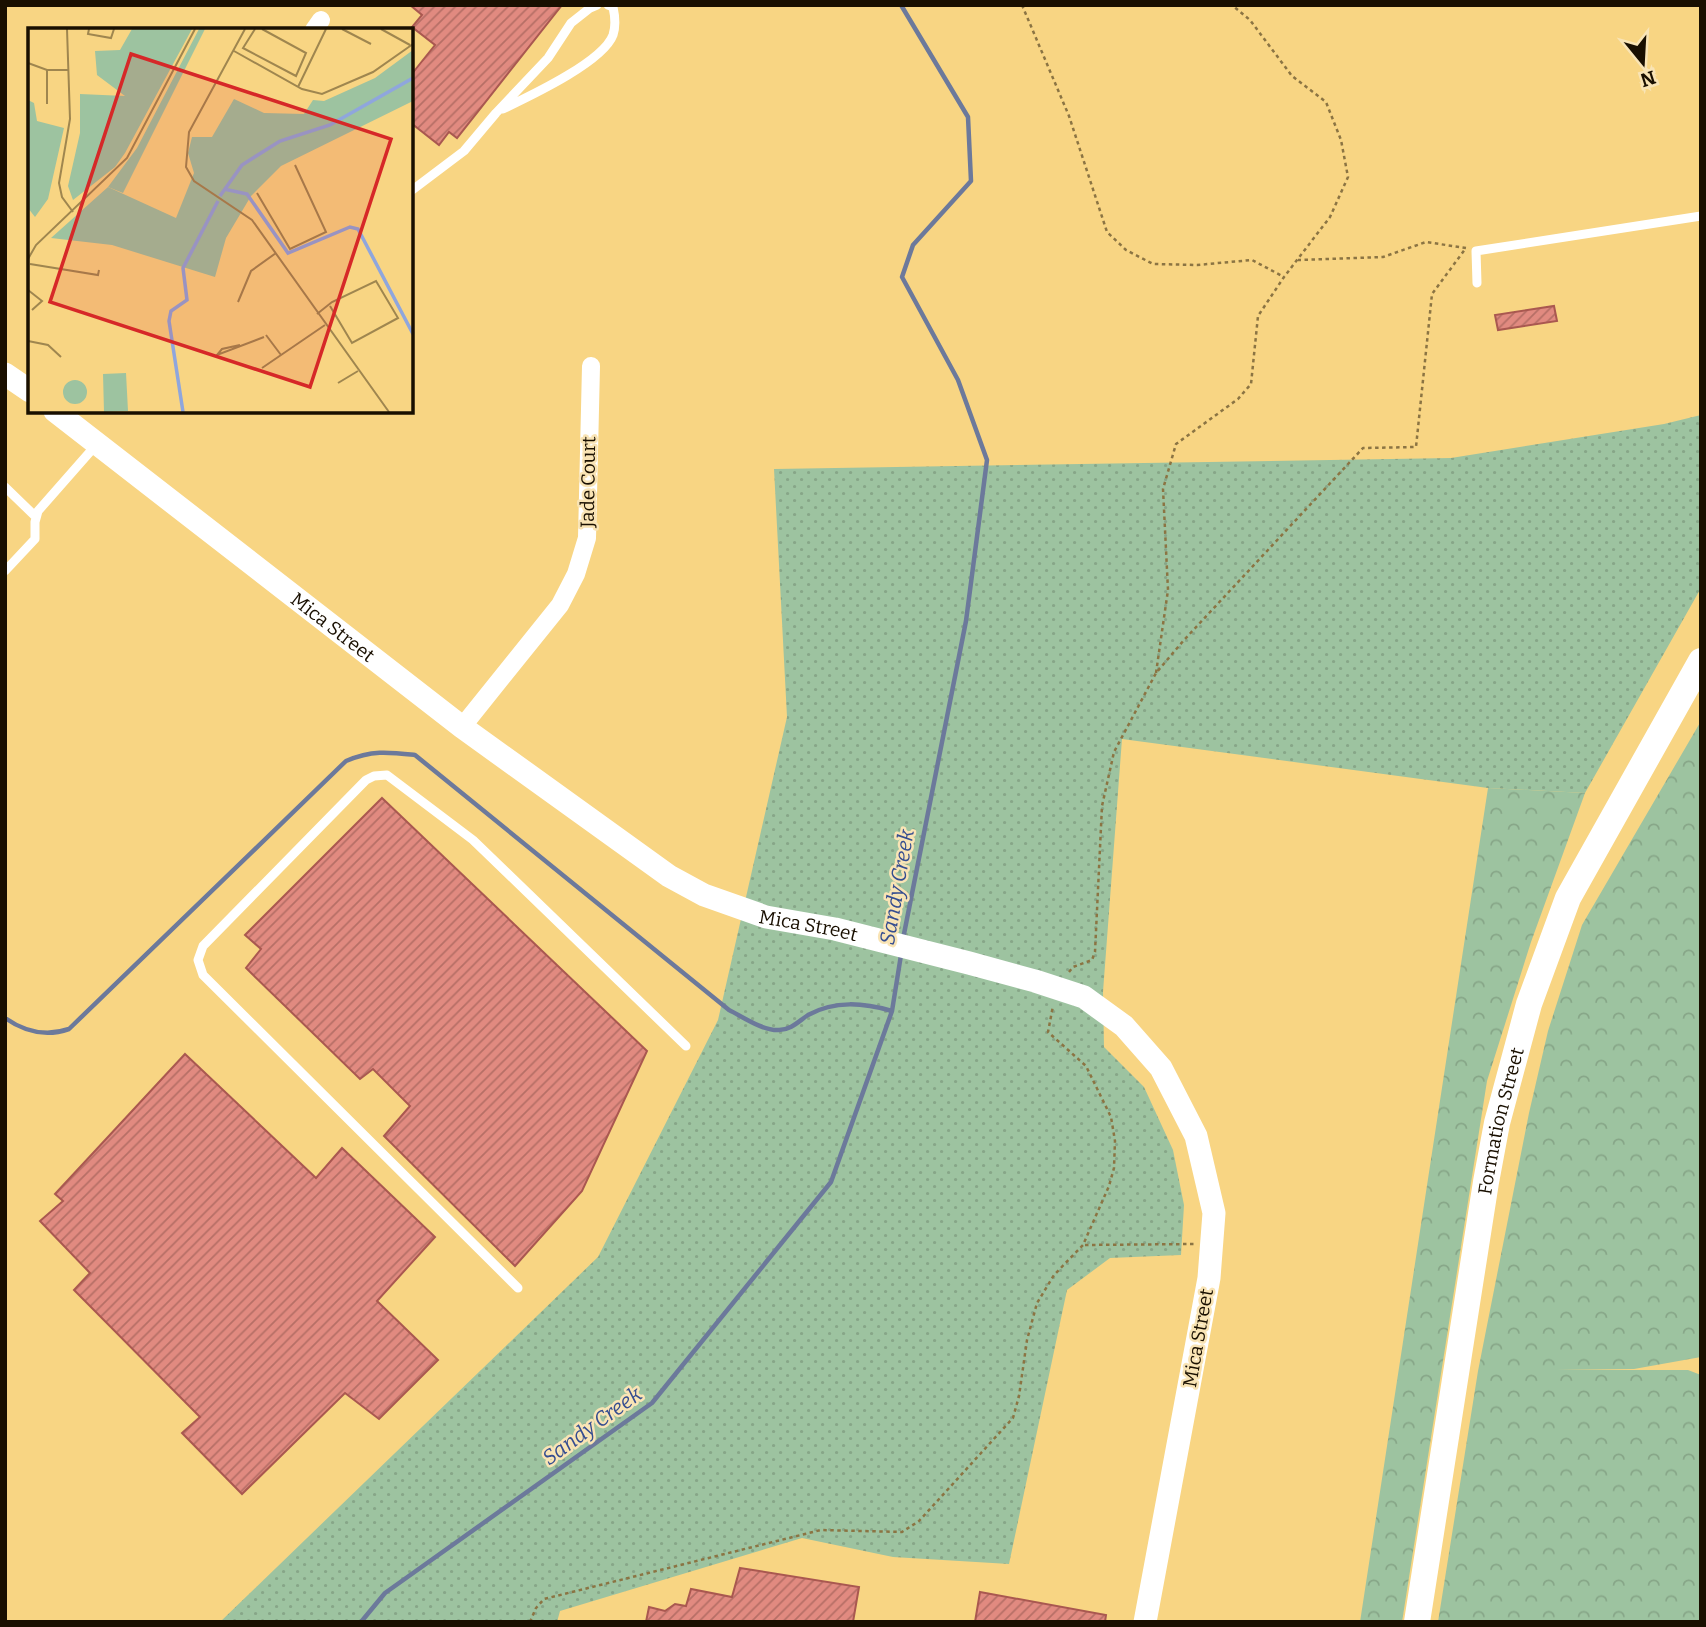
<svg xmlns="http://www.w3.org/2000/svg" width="1706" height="1627" viewBox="0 0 1706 1627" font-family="Bitter,serif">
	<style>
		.grass { fill: url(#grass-dots) }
		.forest { fill: url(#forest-crowns) }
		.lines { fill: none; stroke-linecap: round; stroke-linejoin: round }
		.stream { stroke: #6c799b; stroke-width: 4.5 }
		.building { fill: url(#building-hatch); stroke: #a95850; stroke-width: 2 }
		.path { stroke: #8b7443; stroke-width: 2.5; stroke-dasharray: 3.5 3.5; stroke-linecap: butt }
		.service { stroke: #fff; stroke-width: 9 }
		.minor { stroke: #fff; stroke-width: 18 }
		.tertiary { stroke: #fff; stroke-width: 23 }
		.secondary { stroke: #fff; stroke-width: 26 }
		.labels { text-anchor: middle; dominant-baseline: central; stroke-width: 5; stroke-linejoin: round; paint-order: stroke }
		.street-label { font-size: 19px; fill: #190f00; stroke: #f9e4b5 }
		.water-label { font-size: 21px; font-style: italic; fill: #354d90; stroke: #f9e4b5 }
		.inset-river { fill: none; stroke: #8fa6dd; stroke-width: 3.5 }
		.inset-road { fill: none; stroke: #9f864f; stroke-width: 2 }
		.view { fill: #d62828; fill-opacity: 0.15; stroke: #d62828; stroke-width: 3.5 }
		.inset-edge { fill: none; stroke: #190f00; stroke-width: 3.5 }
	</style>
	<defs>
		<pattern id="grass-dots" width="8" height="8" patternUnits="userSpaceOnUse" patternTransform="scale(1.75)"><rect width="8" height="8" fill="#9dc3a0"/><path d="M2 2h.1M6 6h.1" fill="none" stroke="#87a688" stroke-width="1.8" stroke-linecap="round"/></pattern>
		<pattern id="forest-crowns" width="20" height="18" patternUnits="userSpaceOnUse" patternTransform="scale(1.75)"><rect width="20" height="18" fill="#9dc3a0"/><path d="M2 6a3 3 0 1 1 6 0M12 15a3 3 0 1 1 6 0" fill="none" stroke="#87a688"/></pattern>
		<pattern id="building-hatch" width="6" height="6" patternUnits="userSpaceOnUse" patternTransform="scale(1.75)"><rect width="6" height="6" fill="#e18a80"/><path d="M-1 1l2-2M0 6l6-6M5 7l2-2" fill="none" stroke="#b66f66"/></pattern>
	</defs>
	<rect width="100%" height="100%" fill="#f8d583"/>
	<path class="grass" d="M 1701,415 L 1701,588 L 1585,793 L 1488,788 L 1122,739 L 1103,992 L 1104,1047 L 1144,1087 L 1173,1150 L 1184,1205 L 1181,1255 L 1110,1258 L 1067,1290 L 1009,1564 L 893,1557 L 802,1538 L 560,1611 L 557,1622 L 220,1622 L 598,1257 L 718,1020 L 787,717 L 774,469 L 1451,458 L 1664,424 Z"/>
	<path class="forest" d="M 1701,721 L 1701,1357 L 1634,1369 L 1557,1370 L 1688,1370 L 1701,1375 L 1701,1622 L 1438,1622 L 1478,1371 L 1529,1113 L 1548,1031 L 1582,925 Z
		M 1488,788 L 1585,793 L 1531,942 L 1487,1081 L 1402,1622 L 1360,1622 Z"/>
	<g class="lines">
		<path class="stream" d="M 901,5 L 968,117 L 971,181 L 913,245 L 902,277 L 958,380 L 987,460 L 966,621 L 903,939
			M 5,1018 C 25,1032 46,1037 69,1029 L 346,761 C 372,750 388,752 415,755 L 729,1010 C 743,1017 763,1031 779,1030 C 791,1030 799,1021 808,1015 C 835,1000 864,1003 892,1011
			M 361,1622 L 385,1593 L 652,1403 L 831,1182 L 892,1011 L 901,955"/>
	</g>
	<path class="building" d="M 410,5 L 562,5 L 457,138 L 449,132 L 439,145 L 411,123 L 411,75 L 435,45 L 412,27 L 422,15 Z
		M 1554,306 L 1557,321 L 1498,330 L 1495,315 Z
		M 382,798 L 647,1051 L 582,1191 L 515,1266 L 384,1136 L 410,1106 L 373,1069 L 360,1079 L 246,968 L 261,949 L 245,935 Z
		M 185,1054 L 316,1178 L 342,1148 L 435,1237 L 377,1301 L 438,1360 L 379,1419 L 345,1393 L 242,1494 L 182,1433 L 200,1417 L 74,1290 L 90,1273 L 40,1221 L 63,1201 L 55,1194 Z
		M 740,1568 L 859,1587 L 853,1622 L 646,1622 L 649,1607 L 665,1611 L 675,1604 L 686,1606 L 691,1589 L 732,1597 Z
		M 980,1592 L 1106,1615 L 1105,1622 L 975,1622 Z"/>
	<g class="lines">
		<path class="path" d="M 1022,5 L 1069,116 L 1107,232 L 1126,250 L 1153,264 L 1197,265 L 1252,260 L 1284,277
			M 1156,673 L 1168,590 L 1163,489 L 1176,444 L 1238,399 L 1251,384 L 1258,316 L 1284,277 L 1330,217 L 1348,177 L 1341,140 L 1326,102 L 1292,76 L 1250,20 L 1232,5
			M 1069,972 L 1073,967 L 1092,960 L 1095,952 L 1102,806 L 1114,752 L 1156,673 L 1184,640 L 1363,448 L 1416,447 L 1432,294 L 1466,248 L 1426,242 L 1383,257 L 1298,260
			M 1085,1245 L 1194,1244
			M 530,1622 L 536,1608 L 544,1599 L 821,1530 L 902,1532 L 919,1521 L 1013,1418 L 1019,1396 L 1027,1340 L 1037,1303 L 1054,1275 L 1083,1245 L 1109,1186 L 1114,1168 L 1115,1141 L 1111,1117 L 1086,1066 L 1048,1032 L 1053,1006"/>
		<path class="service" d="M 503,109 C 530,96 603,62 613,35 C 616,26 615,16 613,7 L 608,5
			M 411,191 L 464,151 L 496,113 L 548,58 L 571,23 L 590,8 L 597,5
			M 1477,283 L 1476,251 L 1701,216
			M 5,487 L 36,517
			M 5,571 L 35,539 L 35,522 L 38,511 L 96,445
			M 518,1288 L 203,975 L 198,960 L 203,946 L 366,780 L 374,776 L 387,775 L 473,840 L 686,1046"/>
		<path class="minor" d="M 314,30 L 321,20
			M 462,727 L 560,605 L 576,574 L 587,538 L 591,366"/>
		<g class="tertiary">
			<path d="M 5,374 L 30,391"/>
			<path id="s1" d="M 55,411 L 462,727 L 669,876 L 704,895 L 766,917 L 835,929 L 969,963 L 1035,981 L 1084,997 L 1124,1026 L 1161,1068 L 1196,1136 L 1214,1213 L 1209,1278 L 1145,1622"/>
		</g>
		<path class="secondary" id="s2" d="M 1417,1622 L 1486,1182 L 1497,1123 L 1529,1004 L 1568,898 L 1701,661"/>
	</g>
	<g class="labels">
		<g class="street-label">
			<text transform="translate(588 482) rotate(-89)">Jade Court</text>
			<text stroke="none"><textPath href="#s1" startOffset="352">Mica Street</textPath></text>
			<text stroke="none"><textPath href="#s1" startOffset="919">Mica Street</textPath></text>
			<text stroke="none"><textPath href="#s2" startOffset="508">Formation Street</textPath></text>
			<text transform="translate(1198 1338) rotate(-80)">Mica Street</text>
		</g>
		<g class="water-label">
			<text transform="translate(897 887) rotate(-80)">Sandy Creek</text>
			<text transform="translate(592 1426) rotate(-36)">Sandy Creek</text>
		</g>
	</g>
	<g transform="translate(28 28)">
		<rect width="385" height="385" fill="#f8d583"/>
		<path d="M 385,22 L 385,73 L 253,138 L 223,168 L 198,210 L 187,249 L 84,217 L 23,210 L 80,159 L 148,190 L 166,145 L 160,125 L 164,109 L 184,109 L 206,71 L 236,85 L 276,86 L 285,72 L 296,73 L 347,50 Z" fill="#9dc3a0"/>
		<path d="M 104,1 L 164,1 L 97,125 L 87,139 L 45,172 L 40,158 L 52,105 L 52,66 L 97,68 L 69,47 L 67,23 L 92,22 ZM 171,1 L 177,1 L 95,165 L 80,159 L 109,120 ZM 0,72 L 6,75 L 9,93 L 36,100 L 20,171 L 7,189 L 0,180 Z" fill="#9dc3a0"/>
		<path d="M 98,345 L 100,383 L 76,384 L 75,346 ZM35 364a12 12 0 1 1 24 0a12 12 0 1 1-24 0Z" fill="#9dc3a0"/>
		<path class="inset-river" d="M 196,161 L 219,166 L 260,225 L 322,199 L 330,201 L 385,306M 192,168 L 214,137 L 252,113 L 302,97 L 385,50M 155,384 L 141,293 L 143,283 L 159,272 L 155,240 L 190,173"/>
		<path class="inset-road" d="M 39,1 L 42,91 L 31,155 L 34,169 L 45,184M 61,1 L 60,6 L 83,10 L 86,1M 217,1 L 161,104 L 158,139 L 166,153 L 224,192 L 361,384M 227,1 L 215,20 L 268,48 L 278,25 L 234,1M 314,1 L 343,16M 353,1 L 382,17M 206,23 L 274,61 L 294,66 L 345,44 L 385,16M 0,35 L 19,42 L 41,42M 270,59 L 298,1M 19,66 L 19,76 L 19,42M 229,165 L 262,221 L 298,204 L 267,137M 0,231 L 8,217 L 99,130 L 167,1M 2,236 L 70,247 L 71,242M 0,262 L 14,273 L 4,282M 210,274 L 223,243 L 248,225M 289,286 L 304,274 L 348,253 L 370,290 L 324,315 L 302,278M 238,307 L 253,327M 0,313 L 20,317 L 33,329M 212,317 L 194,321 L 189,327 L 236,309M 234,340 L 297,297M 310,355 L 330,343"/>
		<path class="view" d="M 103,26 L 363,111 L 282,359 L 22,274 Z"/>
		<rect width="385" height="385" class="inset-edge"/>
	</g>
	<rect width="1706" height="1627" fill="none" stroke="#190f00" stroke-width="14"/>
	<g transform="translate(1643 63) rotate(162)" stroke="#f9e4b5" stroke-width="5" paint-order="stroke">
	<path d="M0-5L12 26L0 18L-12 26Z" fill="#190f00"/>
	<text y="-10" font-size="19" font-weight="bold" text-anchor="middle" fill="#190f00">N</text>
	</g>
</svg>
